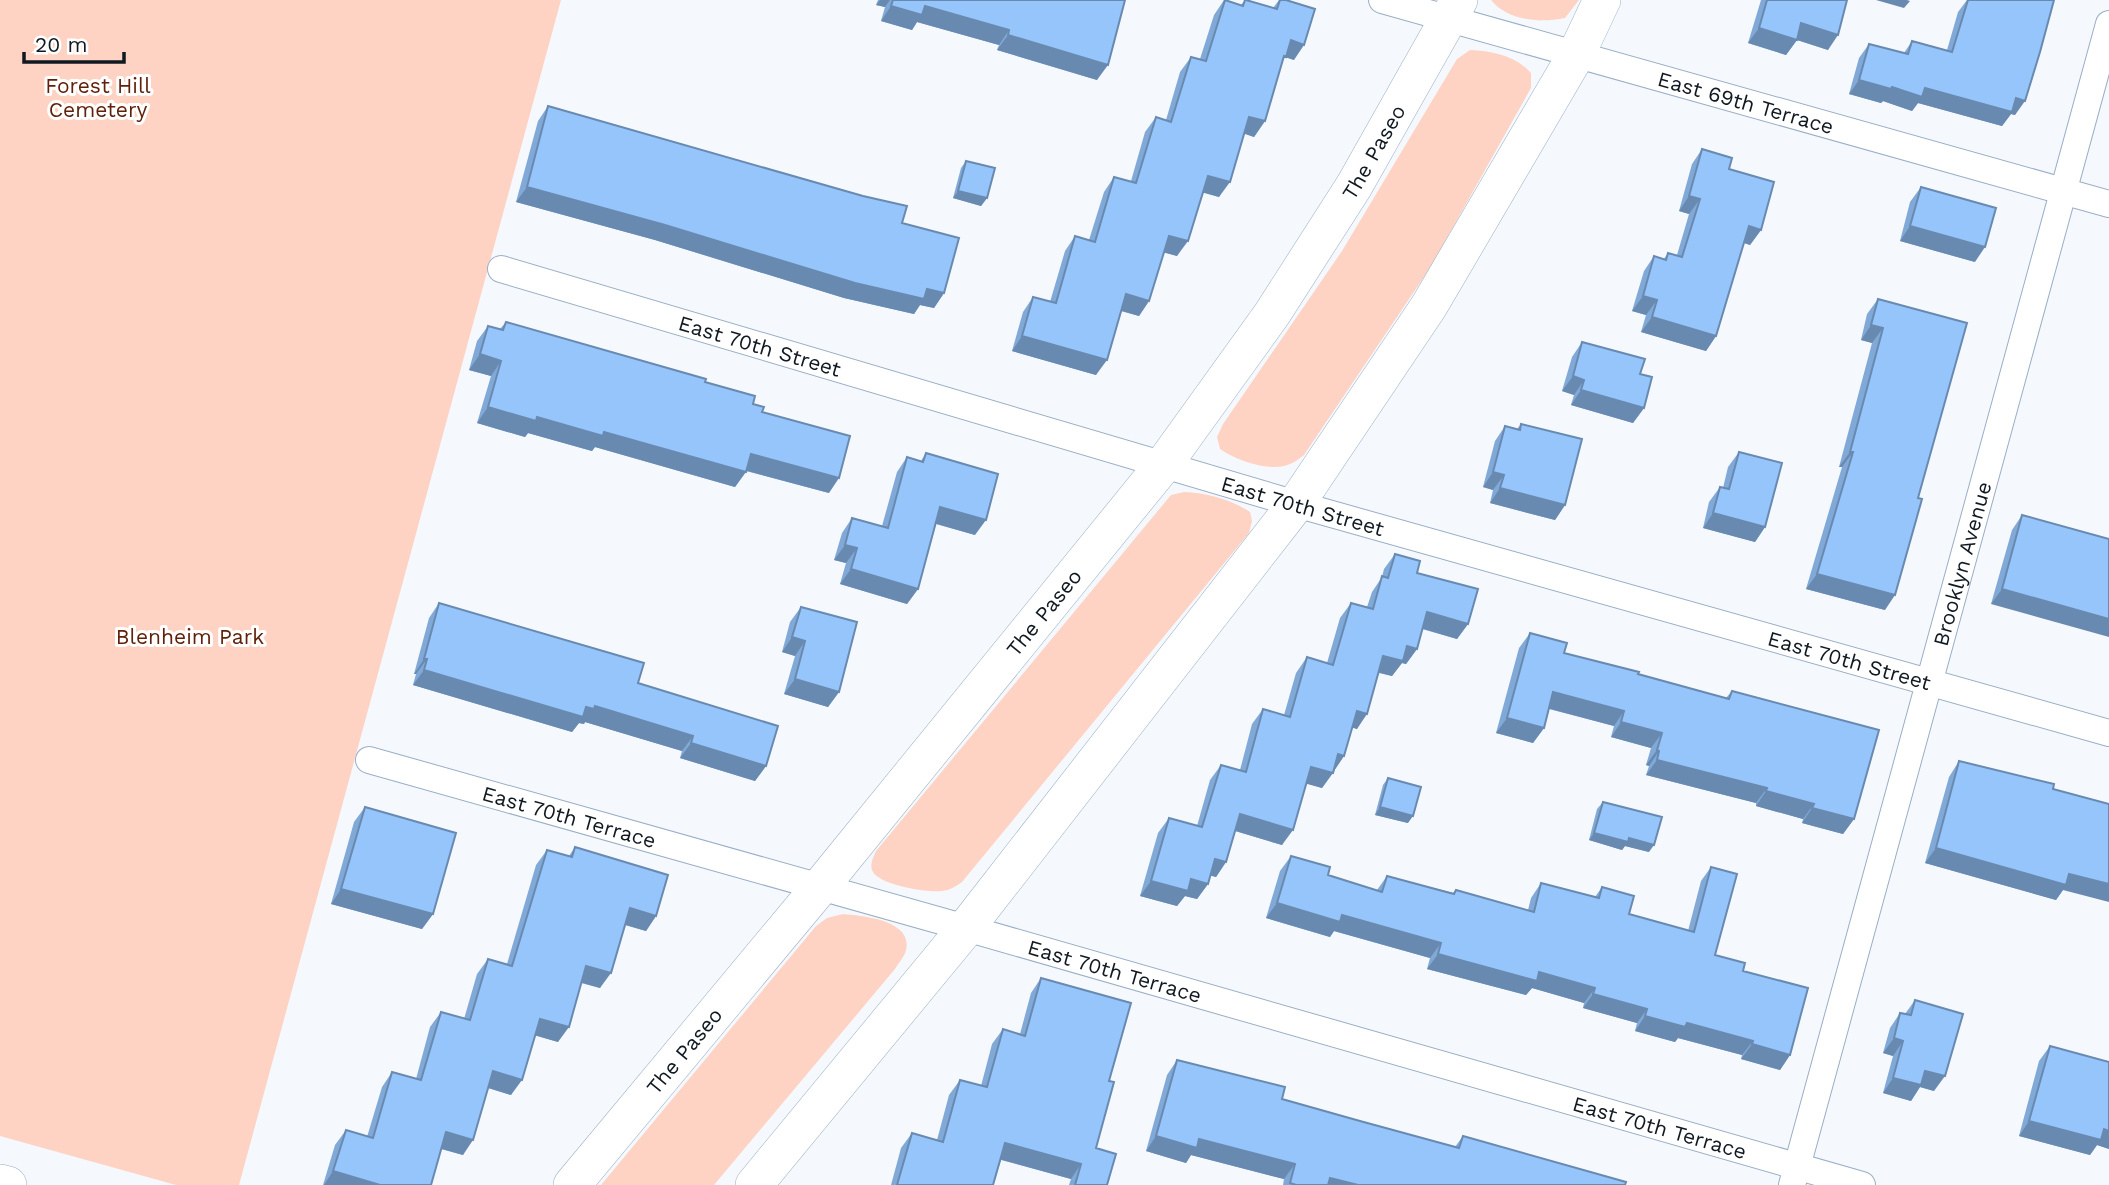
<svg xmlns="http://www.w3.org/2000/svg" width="2109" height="1185" viewBox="0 0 2109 1185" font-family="'Work Sans',sans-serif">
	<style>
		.green { fill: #fed3c4 }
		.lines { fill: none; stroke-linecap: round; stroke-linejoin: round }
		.street-casing { stroke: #9aaec5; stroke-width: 28 }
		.secondary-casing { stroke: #9aaec5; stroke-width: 38 }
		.street { stroke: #fff; stroke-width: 26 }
		.secondary { stroke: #fff; stroke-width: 37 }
		.wall { fill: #81a9d8 }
		.shaded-wall { fill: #698ab0 }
		.building { fill: #96c5fb; stroke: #698ab0; stroke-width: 2 }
		.labels { text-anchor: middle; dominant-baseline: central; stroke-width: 6; stroke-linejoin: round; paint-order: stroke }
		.park-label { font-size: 21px; fill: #60210a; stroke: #fff }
		.street-label { font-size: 21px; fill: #101820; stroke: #fff }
	</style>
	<rect width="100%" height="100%" fill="#f5f9fe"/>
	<path class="green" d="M 0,0 L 561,0 L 239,1185 L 176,1185 L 0,1136 Z
		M 1491,0 L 1579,0 L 1565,18 C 1540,23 1508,21 1491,0 Z
		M 1470,50 C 1493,51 1516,56 1531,73 L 1531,88 L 1430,268 L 1304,455 C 1300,458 1295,462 1290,464 C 1272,473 1235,460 1220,449 L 1217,437 L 1223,424 L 1342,251 L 1457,59 Z
		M 1184,492 C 1206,493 1231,499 1250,512 L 1252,521 L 1249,533 L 962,882 C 955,887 950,890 942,891 C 928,893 880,885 873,872 C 869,865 873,858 876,851 L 1171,495 Z
		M 843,914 C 863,916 913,920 906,950 C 905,956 898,964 895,969 L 714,1185 L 601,1185 L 816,926 L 827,918 Z"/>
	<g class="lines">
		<defs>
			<g id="street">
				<path id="s1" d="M 1382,0 L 2109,204"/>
				<path id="s2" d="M 501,269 L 1296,504 L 2109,733"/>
				<path id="s3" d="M 369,760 L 966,928 L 1862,1185"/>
				<path id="s4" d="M 1792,1185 L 2109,24"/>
			</g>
			<g id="secondary">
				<path d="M 0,1183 L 8,1185"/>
				<path id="s5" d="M 572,1185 L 820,887 L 1164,464 L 1272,314 L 1354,186 L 1459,0"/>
				<path d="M 754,1185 L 966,928 L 1296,504 L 1429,306 L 1576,55 L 1602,0"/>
			</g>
		</defs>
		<use href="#street" class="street-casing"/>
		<use href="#secondary" class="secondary-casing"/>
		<use href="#street" class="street"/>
		<use href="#secondary" class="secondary"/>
	</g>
	<path class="wall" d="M 878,0 L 1125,0 L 1097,80 L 997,50 L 999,45 L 917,22 L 912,30 L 881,21 L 885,7 L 876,5 Z
		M 1224,0 L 1241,5 L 1245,0 L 1273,8 L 1279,0 L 1286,0 L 1294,60 L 1285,57 L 1282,62 L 1265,121 L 1254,137 L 1244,133 L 1219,197 L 1203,192 L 1177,256 L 1164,252 L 1149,301 L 1139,316 L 1121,311 L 1096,375 L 1012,351 L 1023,312 L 1033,297 L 1050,302 L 1065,251 L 1075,236 L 1089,240 L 1104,192 L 1114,177 L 1131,181 L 1145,132 L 1156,117 L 1166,120 L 1180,72 L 1191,57 L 1200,59 L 1214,15 Z
		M 1761,0 L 1847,0 L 1828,50 L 1797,40 L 1786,55 L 1748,43 Z
		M 1967,0 L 2054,0 L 2015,115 L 2011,114 L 2002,126 L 1918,103 L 1912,111 L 1883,101 L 1881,103 L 1849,94 L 1859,58 L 1869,44 L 1904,53 L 1912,41 L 1947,50 L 1958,12 Z
		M 548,106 L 902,223 L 944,293 L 934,308 L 920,305 L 914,314 L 844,298 L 655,240 L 516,202 L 538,121 Z
		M 1702,149 L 1729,169 L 1761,230 L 1750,245 L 1744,243 L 1716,336 L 1706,351 L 1641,332 L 1646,315 L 1632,311 L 1644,271 L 1654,256 L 1664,259 L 1668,253 L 1677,255 L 1689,214 L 1679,211 L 1692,164 Z
		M 966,161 L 987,198 L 981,206 L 953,198 L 961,168 Z
		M 1921,187 L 1975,262 L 1900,241 L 1910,202 Z
		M 1878,299 L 1967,323 L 1885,610 L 1806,589 L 1842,467 L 1839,467 L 1872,343 L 1861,340 L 1867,314 Z
		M 506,322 L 705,382 L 753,404 L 762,412 L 829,493 L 746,471 L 735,487 L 595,447 L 592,451 L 528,433 L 525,437 L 477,423 L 491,376 L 469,370 L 477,341 L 488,326 L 500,329 Z
		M 1582,342 L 1640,374 L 1644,408 L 1633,423 L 1571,405 L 1574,395 L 1562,391 L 1572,357 Z
		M 1521,424 L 1565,505 L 1555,520 L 1490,503 L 1493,490 L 1483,487 L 1495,441 L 1505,426 L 1517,429 Z
		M 1739,452 L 1765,527 L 1755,542 L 1703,528 L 1709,502 L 1720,487 L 1723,488 L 1728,467 Z
		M 926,453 L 975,535 L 936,524 L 918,589 L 907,604 L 840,584 L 846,563 L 834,560 L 842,533 L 852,518 L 882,526 L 897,472 L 907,457 L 921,461 Z
		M 2022,515 L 2109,539 L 1991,604 L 2012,530 Z
		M 1395,554 L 1417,573 L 1468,624 L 1457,639 L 1422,629 L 1417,649 L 1406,664 L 1402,663 L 1392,676 L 1379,673 L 1357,729 L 1352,727 L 1344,756 L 1322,788 L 1306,783 L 1282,845 L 1235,831 L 1226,862 L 1216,877 L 1210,875 L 1208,884 L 1197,899 L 1185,896 L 1177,906 L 1140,896 L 1158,833 L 1169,818 L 1197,826 L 1210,780 L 1221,765 L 1240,770 L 1252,724 L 1263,709 L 1284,715 L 1296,673 L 1307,657 L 1327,663 L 1340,618 L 1351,603 L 1367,607 L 1372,592 L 1382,577 L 1384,569 Z
		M 439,603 L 638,683 L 766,766 L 755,781 L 680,758 L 682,751 L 585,722 L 584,724 L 579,723 L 572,732 L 413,685 L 416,674 L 414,674 L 429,618 Z
		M 801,607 L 839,692 L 828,707 L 784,694 L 795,656 L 782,652 L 790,622 Z
		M 1530,633 L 1564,653 L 1638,674 L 1726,698 L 1732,691 L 1854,819 L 1843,834 L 1802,823 L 1803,819 L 1756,806 L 1756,803 L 1646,775 L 1649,766 L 1646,765 L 1651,748 L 1611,737 L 1614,726 L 1549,709 L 1544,728 L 1533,743 L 1496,733 L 1519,648 Z
		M 1959,761 L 2053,789 L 2063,890 L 2056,900 L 1925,863 L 1949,777 Z
		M 1388,778 L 1408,823 L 1375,815 L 1383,785 Z
		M 1603,802 L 1649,852 L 1625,846 L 1622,850 L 1589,840 L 1597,809 Z
		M 365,807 L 433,914 L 422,929 L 331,904 L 354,822 Z
		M 575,847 L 656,916 L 646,931 L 625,925 L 600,988 L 581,983 L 558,1042 L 535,1035 L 511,1095 L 488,1088 L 463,1155 L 441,1149 L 431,1185 L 323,1185 L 335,1145 L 346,1130 L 367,1137 L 382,1087 L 392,1072 L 416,1079 L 430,1027 L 441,1012 L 464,1019 L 477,974 L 488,959 L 507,964 L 536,865 L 547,850 L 569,856 Z
		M 1291,856 L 1328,875 L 1377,890 L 1387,876 L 1453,893 L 1456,890 L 1528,910 L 1531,898 L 1541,883 L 1595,897 L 1602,887 L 1629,914 L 1688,931 L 1701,881 L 1711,867 L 1715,955 L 1743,971 L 1790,1055 L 1780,1070 L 1741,1059 L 1742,1055 L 1678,1038 L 1675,1042 L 1635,1031 L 1637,1023 L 1583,1008 L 1584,1003 L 1532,988 L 1526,995 L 1427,969 L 1430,958 L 1334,931 L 1330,937 L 1266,918 L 1280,871 Z
		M 1041,978 L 1109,1081 L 1096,1148 L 1107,1185 L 1069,1185 L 1071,1179 L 1001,1160 L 993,1185 L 891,1185 L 901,1148 L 912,1133 L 937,1140 L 949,1095 L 960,1080 L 981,1086 L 992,1044 L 1003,1029 L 1020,1034 L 1031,993 Z
		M 1915,1000 L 1934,1091 L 1920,1087 L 1911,1101 L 1883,1093 L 1893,1056 L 1883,1053 L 1890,1028 L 1900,1013 L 1905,1014 Z
		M 2050,1046 L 2109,1062 L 2109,1149 L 2097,1145 L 2090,1155 L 2019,1136 L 2039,1061 Z
		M 1177,1060 L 1282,1099 L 1360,1121 L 1455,1147 L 1463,1136 L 1625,1185 L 1283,1185 L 1284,1179 L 1191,1155 L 1186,1163 L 1146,1151 L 1167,1075 Z"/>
	<path class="shaded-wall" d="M 880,0 L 890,0 L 885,7 L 876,5 Z
		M 1876,0 L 1907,0 L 1910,1 L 1904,8 Z
		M 891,6 L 925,6 L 1009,30 L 999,45 L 917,22 L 912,30 L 881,21 Z
		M 1801,23 L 1838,35 L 1828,50 L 1791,38 Z
		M 1759,28 L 1797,40 L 1786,55 L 1748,43 Z
		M 1008,35 L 1108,65 L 1097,80 L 997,50 Z
		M 1291,40 L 1304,45 L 1294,60 L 1285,57 L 1275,72 Z
		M 1859,80 L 1892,87 L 1925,88 L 2016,98 L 2025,101 L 2015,115 L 2011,114 L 2002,126 L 1918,103 L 1912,111 L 1883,101 L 1881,103 L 1849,94 Z
		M 1249,117 L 1265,121 L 1254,137 L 1239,132 Z
		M 1208,176 L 1230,182 L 1219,197 L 1197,191 Z
		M 527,187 L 927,289 L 944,293 L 934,308 L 920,305 L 914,314 L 844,298 L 655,240 L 516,202 Z
		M 958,191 L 987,198 L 981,206 L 953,198 Z
		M 1689,196 L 1700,199 L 1689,214 L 1679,211 Z
		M 1749,226 L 1761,230 L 1750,245 L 1739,241 Z
		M 1910,226 L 1985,247 L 1975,262 L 1900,241 Z
		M 1169,236 L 1188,241 L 1177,256 L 1158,251 Z
		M 1126,294 L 1149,301 L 1139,316 L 1115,309 Z
		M 1643,296 L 1657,300 L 1646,315 L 1632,311 Z
		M 1652,317 L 1716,336 L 1706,351 L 1641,332 Z
		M 1871,325 L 1883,328 L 1872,343 L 1861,340 Z
		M 1022,336 L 1107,360 L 1096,375 L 1012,351 Z
		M 480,354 L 501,361 L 491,376 L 469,370 Z
		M 1573,376 L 1584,380 L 1574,395 L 1562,391 Z
		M 1581,390 L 1644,408 L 1633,423 L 1571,405 Z
		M 488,407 L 604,432 L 746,472 L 735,487 L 595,447 L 592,451 L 528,433 L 525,437 L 477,423 Z
		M 1850,452 L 1853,452 L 1842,467 L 1839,467 Z
		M 751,454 L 839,478 L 829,493 L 740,469 Z
		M 1493,472 L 1504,475 L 1493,490 L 1483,487 Z
		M 1500,488 L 1565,505 L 1555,520 L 1490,503 Z
		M 940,507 L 986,520 L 975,535 L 930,522 Z
		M 1713,513 L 1765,527 L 1755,542 L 1703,528 Z
		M 845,545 L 857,548 L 846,563 L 834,560 Z
		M 851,569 L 918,589 L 907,604 L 840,584 Z
		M 1817,574 L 1895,595 L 1885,610 L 1806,589 Z
		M 2002,589 L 2109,619 L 2109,637 L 1991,604 Z
		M 1427,612 L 1468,624 L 1457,639 L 1417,627 Z
		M 792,637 L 805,641 L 795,656 L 782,652 Z
		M 1407,646 L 1417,649 L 1406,664 L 1402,663 L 1392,676 L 1373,671 L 1383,656 Z
		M 424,659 L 427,659 L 416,674 L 414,674 Z
		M 424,670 L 586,707 L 595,706 L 693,736 L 682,751 L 585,722 L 584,724 L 579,723 L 572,732 L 413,685 Z
		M 795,679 L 839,692 L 828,707 L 784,694 Z
		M 1553,692 L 1624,711 L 1614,726 L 1543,707 Z
		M 1357,711 L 1367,714 L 1357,729 L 1346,726 Z
		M 1507,718 L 1544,728 L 1533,743 L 1496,733 Z
		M 1621,722 L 1662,733 L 1651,748 L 1611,737 Z
		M 691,743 L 766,766 L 755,781 L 680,758 Z
		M 1657,750 L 1659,751 L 1649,766 L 1646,765 Z
		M 1338,754 L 1344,756 L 1334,771 L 1327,769 Z
		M 1657,760 L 1767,788 L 1756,803 L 1646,775 Z
		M 1311,767 L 1333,773 L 1322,788 L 1300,782 Z
		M 1766,791 L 1814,804 L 1803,819 L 1756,806 Z
		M 1380,807 L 1413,816 L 1408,823 L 1375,815 Z
		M 1812,808 L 1854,819 L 1843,834 L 1802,823 Z
		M 1240,814 L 1293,830 L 1282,845 L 1229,829 Z
		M 1594,833 L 1629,838 L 1654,845 L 1649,852 L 1625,846 L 1622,850 L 1589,840 Z
		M 1936,848 L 2069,874 L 2109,884 L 2109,902 L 2063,890 L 2056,900 L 1925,863 Z
		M 1215,859 L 1226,862 L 1216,877 L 1204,874 Z
		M 1191,879 L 1208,884 L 1197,899 L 1185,896 L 1177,906 L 1140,896 L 1151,881 Z
		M 341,889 L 433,914 L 422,929 L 331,904 Z
		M 1277,903 L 1342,915 L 1441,943 L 1430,958 L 1334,931 L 1330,937 L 1266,918 Z
		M 630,908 L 656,916 L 646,931 L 619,923 Z
		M 1438,954 L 1539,972 L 1595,988 L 1584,1003 L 1532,988 L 1526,995 L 1427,969 Z
		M 586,966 L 611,973 L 600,988 L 576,981 Z
		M 1593,994 L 1647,1009 L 1637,1023 L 1583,1008 Z
		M 1645,1016 L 1687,1023 L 1753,1041 L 1742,1055 L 1678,1038 L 1675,1042 L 1635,1031 Z
		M 540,1019 L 569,1027 L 558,1042 L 530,1034 Z
		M 1894,1038 L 1903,1041 L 1893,1056 L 1883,1053 Z
		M 1752,1044 L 1790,1055 L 1780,1070 L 1741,1059 Z
		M 493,1071 L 522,1080 L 511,1095 L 482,1086 Z
		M 1925,1071 L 1945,1076 L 1934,1091 L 1920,1087 L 1911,1101 L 1883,1093 L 1893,1078 Z
		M 2029,1121 L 2109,1131 L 2109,1149 L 2097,1145 L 2090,1155 L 2019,1136 Z
		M 446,1132 L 473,1140 L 463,1155 L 435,1147 Z
		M 1156,1136 L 1199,1139 L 1295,1164 L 1284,1179 L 1191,1155 L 1186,1163 L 1146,1151 Z
		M 1005,1143 L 1081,1164 L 1071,1179 L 995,1158 Z
		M 333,1171 L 380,1185 L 324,1185 Z
		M 1330,1178 L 1358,1185 L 1325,1185 Z"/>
	<path class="building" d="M 893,0 L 1125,0 L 1108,65 L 1008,35 L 1009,30 L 925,6 L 922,15 L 891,6 Z
		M 1225,0 L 1243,6 L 1245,0 L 1246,0 L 1277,9 L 1280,0 L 1286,0 L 1315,9 L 1304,45 L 1291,40 L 1286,57 L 1284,56 L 1265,121 L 1249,117 L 1230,182 L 1208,176 L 1188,241 L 1169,236 L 1149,301 L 1126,294 L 1107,360 L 1022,336 L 1033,297 L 1056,303 L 1075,236 L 1095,242 L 1114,177 L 1136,183 L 1156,117 L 1171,122 L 1191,57 L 1206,61 Z
		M 1767,0 L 1847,0 L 1838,35 L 1801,23 L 1797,40 L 1759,28 Z
		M 1968,0 L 2054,0 L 2040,52 L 2025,101 L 2016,98 L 2012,112 L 1925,88 L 1922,97 L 1892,87 L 1891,89 L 1859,80 L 1869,44 L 1908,54 L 1912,41 L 1952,52 Z
		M 548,106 L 863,196 L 907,206 L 902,223 L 959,238 L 944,293 L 927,289 L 924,299 L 855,283 L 665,225 L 527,187 Z
		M 1702,149 L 1732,158 L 1729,169 L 1774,182 L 1761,230 L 1749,226 L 1716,336 L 1652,317 L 1657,300 L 1643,296 L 1654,256 L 1666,260 L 1668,253 L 1682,257 L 1700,199 L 1689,196 Z
		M 966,161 L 995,168 L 987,198 L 958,191 Z
		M 1921,187 L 1996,208 L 1985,247 L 1910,226 Z
		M 1878,299 L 1967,323 L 1918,498 L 1922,499 L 1895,595 L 1817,574 L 1853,452 L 1850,452 L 1883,328 L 1871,325 Z
		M 506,322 L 706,379 L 705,382 L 755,396 L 753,404 L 764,407 L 762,412 L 850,436 L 839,478 L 751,454 L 746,472 L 604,432 L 603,436 L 537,417 L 536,421 L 488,407 L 501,361 L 480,354 L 488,326 L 503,330 Z
		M 1582,342 L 1645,359 L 1640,374 L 1652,377 L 1644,408 L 1581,390 L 1584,380 L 1573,376 Z
		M 1521,424 L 1582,439 L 1565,505 L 1500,488 L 1504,475 L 1493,472 L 1505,426 L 1520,430 Z
		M 1739,452 L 1782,463 L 1765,527 L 1713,513 L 1720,487 L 1729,489 Z
		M 926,453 L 998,474 L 986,520 L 940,507 L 918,589 L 851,569 L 857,548 L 845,545 L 852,518 L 888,528 L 907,457 L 923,462 Z
		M 2022,515 L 2109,539 L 2109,619 L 2002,589 Z
		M 1395,554 L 1420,561 L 1417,573 L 1478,589 L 1468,624 L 1427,612 L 1417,649 L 1407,646 L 1403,661 L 1383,656 L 1367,714 L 1357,711 L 1344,756 L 1338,754 L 1333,773 L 1311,767 L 1293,830 L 1240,814 L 1226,862 L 1215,859 L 1208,884 L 1191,879 L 1188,891 L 1151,881 L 1169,818 L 1202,827 L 1221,765 L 1246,772 L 1263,709 L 1290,717 L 1307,657 L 1333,665 L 1351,603 L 1373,609 L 1382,576 L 1388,578 Z
		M 439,603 L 644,663 L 638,683 L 778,726 L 766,766 L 691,743 L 693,736 L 595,706 L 594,709 L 586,707 L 583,717 L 424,670 L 427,659 L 424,659 Z
		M 801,607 L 857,622 L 839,692 L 795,679 L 805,641 L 792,637 Z
		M 1530,633 L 1567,643 L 1564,653 L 1639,672 L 1638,674 L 1729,699 L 1732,691 L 1879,730 L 1854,819 L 1812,808 L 1814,804 L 1766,791 L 1767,788 L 1657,760 L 1659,751 L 1657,750 L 1662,733 L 1621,722 L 1624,711 L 1553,692 L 1544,728 L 1507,718 Z
		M 1959,761 L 2054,784 L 2053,789 L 2109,804 L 2109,884 L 2069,874 L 2066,885 L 1936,848 Z
		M 1388,778 L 1421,787 L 1413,816 L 1380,807 Z
		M 1603,802 L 1662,817 L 1654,845 L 1629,838 L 1628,842 L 1594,833 Z
		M 365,807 L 456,833 L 433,914 L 341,889 Z
		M 575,847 L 668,875 L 656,916 L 630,908 L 611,973 L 586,966 L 569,1027 L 540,1019 L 522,1080 L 493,1071 L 473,1140 L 446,1132 L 431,1185 L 380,1185 L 333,1171 L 346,1130 L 373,1138 L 392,1072 L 421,1080 L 441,1012 L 470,1020 L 488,959 L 512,966 L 547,850 L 572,857 Z
		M 1291,856 L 1330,867 L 1328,875 L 1382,892 L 1387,876 L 1454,894 L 1456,890 L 1534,912 L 1541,883 L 1599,898 L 1602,887 L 1634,896 L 1629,914 L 1694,932 L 1711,867 L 1737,874 L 1715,955 L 1745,963 L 1743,971 L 1808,988 L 1790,1055 L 1752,1044 L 1753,1041 L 1687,1023 L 1685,1027 L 1645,1016 L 1647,1009 L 1593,994 L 1595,988 L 1539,972 L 1537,981 L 1438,954 L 1441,943 L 1342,915 L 1340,922 L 1277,903 Z
		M 1041,978 L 1131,1003 L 1109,1081 L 1114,1082 L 1096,1148 L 1116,1154 L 1107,1185 L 1075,1185 L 1081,1164 L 1005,1143 L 993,1185 L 897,1185 L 912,1133 L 943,1142 L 960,1080 L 987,1087 L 1003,1029 L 1025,1036 Z
		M 1915,1000 L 1963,1014 L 1945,1076 L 1925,1071 L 1921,1085 L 1893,1078 L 1903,1041 L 1894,1038 L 1900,1013 L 1911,1015 Z
		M 2050,1046 L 2109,1062 L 2109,1131 L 2104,1129 L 2101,1140 L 2029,1121 Z
		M 1177,1060 L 1285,1087 L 1282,1099 L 1360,1121 L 1459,1148 L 1463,1136 L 1626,1182 L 1625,1185 L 1358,1185 L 1330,1178 L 1328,1185 L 1296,1185 L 1290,1183 L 1295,1164 L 1199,1139 L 1197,1148 L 1156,1136 Z"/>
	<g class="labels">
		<g class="park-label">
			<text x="98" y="85">Forest Hill<tspan x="98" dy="24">Cemetery</tspan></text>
			<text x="190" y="636">Blenheim Park</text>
		</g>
		<g class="street-label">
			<text stroke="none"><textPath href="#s1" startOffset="378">East 69th Terrace</textPath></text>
			<text stroke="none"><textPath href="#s5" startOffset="1309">The Paseo</textPath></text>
			<text stroke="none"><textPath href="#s2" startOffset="270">East 70th Street</textPath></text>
			<text stroke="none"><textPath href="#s2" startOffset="836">East 70th Street</textPath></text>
			<text stroke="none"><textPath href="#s4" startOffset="644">Brooklyn Avenue</textPath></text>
			<text stroke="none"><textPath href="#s5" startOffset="742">The Paseo</textPath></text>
			<text stroke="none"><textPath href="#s2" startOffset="1404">East 70th Street</textPath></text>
			<text stroke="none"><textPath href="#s3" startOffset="208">East 70th Terrace</textPath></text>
			<text stroke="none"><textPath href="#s3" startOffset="775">East 70th Terrace</textPath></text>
			<text stroke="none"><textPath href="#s5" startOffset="175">The Paseo</textPath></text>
			<text stroke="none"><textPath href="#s3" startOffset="1342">East 70th Terrace</textPath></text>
		</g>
	</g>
	<path d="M24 52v10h100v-10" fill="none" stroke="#101820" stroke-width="3.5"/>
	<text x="35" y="52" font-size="21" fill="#101820" stroke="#ffffff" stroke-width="5" paint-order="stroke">20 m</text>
</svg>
